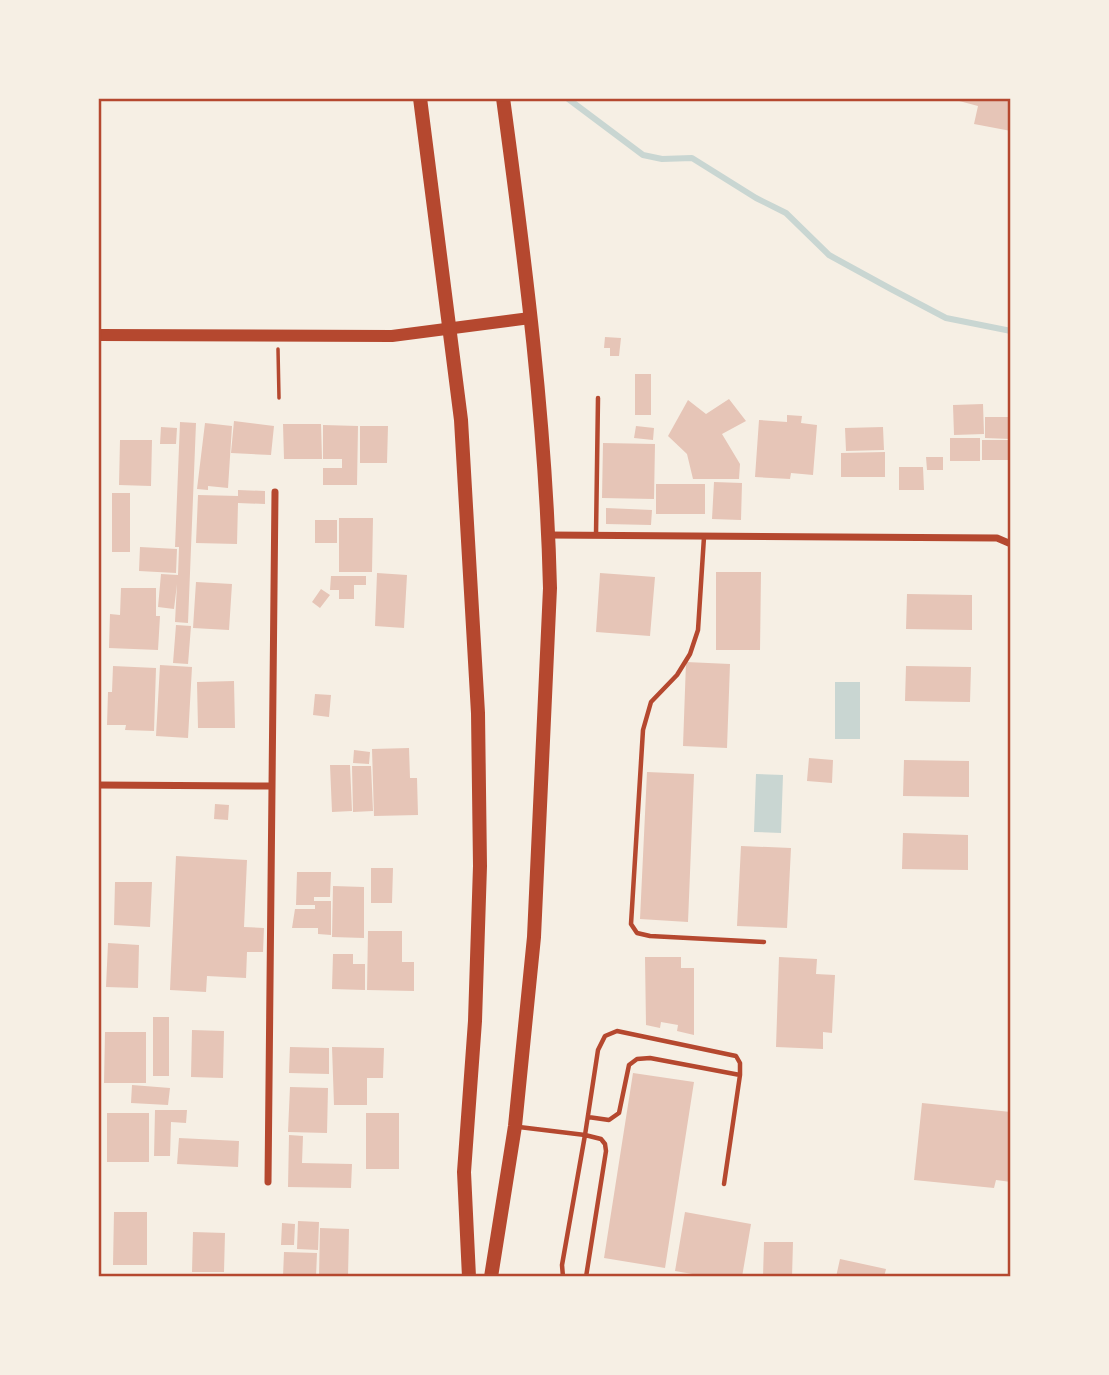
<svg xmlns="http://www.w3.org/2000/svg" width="1109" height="1375" viewBox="0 0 1109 1375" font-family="Mulish,sans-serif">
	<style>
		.water { fill: #c9d6d2 }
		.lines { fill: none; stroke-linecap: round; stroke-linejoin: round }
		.stream { stroke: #c9d6d2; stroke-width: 6 }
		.building { fill: #e6c5b7 }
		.path { stroke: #b5482f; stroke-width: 3.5 }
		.service { stroke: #b5482f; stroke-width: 4.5 }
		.minor { stroke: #b5482f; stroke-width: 7 }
		.secondary { stroke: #b5482f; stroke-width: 12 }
		.primary { stroke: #b5482f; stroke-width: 14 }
		.neatline { fill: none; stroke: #b5482f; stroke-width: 2.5 }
	</style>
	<rect width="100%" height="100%" fill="#f6efe4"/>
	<path class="water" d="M 835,682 L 860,682 L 860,739 L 835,739 Z
		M 756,774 L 783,775 L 781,833 L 754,832 Z"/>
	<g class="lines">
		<path class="stream" d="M 567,98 L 643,155 L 662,159 L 692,158 L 756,198 L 786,213 L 829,255 L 891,289 L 946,318 L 1011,331"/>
	</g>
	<path class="building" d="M 948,98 L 999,98 L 1011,100 L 1011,131 L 974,124 L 978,106 Z
		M 605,337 L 621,338 L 619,356 L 610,356 L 610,348 L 604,348 Z
		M 635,374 L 651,374 L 651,415 L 635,415 Z
		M 729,399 L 746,421 L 722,434 L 740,464 L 739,479 L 693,479 L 687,454 L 668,436 L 688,400 L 706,414 Z
		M 983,404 L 984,434 L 954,435 L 953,405 Z
		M 787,415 L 802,416 L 801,423 L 817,425 L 813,475 L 791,473 L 790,479 L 755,477 L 759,420 L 787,422 Z
		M 985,417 L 1011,417 L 1011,439 L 985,438 Z
		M 234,421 L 274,426 L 271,455 L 231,453 Z
		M 180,422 L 196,423 L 188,623 L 175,622 L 177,584 L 174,609 L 158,607 L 161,574 L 178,575 L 179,547 L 175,547 Z
		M 205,423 L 232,426 L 228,488 L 208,486 L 208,490 L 197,489 Z
		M 283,424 L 321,424 L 322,459 L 284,459 Z
		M 323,425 L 358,426 L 357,485 L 323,485 L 323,468 L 342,468 L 342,459 L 323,459 Z
		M 360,426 L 388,426 L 387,463 L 360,463 Z
		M 636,426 L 654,428 L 653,440 L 634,438 Z
		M 161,427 L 177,428 L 176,444 L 160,444 Z
		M 883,427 L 884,450 L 846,451 L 845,428 Z
		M 950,438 L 980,438 L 980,461 L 950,461 Z
		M 120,440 L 152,440 L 151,486 L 119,485 Z
		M 982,440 L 1011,440 L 1011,460 L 982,460 Z
		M 603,443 L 655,444 L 654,499 L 602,498 Z
		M 885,452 L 885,477 L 841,477 L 841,453 Z
		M 926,457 L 943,457 L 943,470 L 927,470 Z
		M 899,467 L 923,467 L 924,490 L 899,490 Z
		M 714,482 L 742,483 L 741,520 L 712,519 Z
		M 656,484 L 705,484 L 705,514 L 656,514 Z
		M 238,490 L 265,491 L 265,504 L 238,503 L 237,544 L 196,543 L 198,495 L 238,496 Z
		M 112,493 L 130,493 L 130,552 L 112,552 Z
		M 606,508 L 652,510 L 651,525 L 606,524 Z
		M 339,518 L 373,518 L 372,572 L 339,572 Z
		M 315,520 L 337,520 L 337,543 L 315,543 Z
		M 140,547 L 177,549 L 176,573 L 139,571 Z
		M 716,572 L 761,572 L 760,650 L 716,650 Z
		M 377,573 L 407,575 L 404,628 L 375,626 Z
		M 600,573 L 655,577 L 650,636 L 596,632 Z
		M 331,576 L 366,576 L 366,585 L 354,585 L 354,599 L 339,599 L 339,590 L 330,590 Z
		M 196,582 L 232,584 L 229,630 L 193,628 Z
		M 121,588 L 156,588 L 156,616 L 160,616 L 158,650 L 109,648 L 110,614 L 120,615 Z
		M 321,589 L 330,595 L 320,608 L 312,602 Z
		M 907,594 L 972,595 L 972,630 L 906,629 Z
		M 176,625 L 191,626 L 188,664 L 173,663 Z
		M 686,662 L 730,664 L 727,748 L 683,746 Z
		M 160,665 L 192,667 L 188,738 L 156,736 Z
		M 113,666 L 156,668 L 154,731 L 125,730 L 126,725 L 107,725 L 108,692 L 112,692 Z
		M 906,666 L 971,667 L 970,702 L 905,701 Z
		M 234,681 L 235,728 L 198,728 L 197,682 Z
		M 315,694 L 331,695 L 329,717 L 313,715 Z
		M 409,748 L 410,778 L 417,778 L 418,815 L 374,816 L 372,749 Z
		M 354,750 L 370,752 L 369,764 L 353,763 Z
		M 809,758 L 833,760 L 832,783 L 807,781 Z
		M 904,760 L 969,761 L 969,797 L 903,796 Z
		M 330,765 L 350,765 L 352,811 L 332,812 Z
		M 352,766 L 371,766 L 373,811 L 353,812 Z
		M 647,772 L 694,774 L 688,922 L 640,919 Z
		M 215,804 L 229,805 L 228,820 L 214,819 Z
		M 903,833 L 968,835 L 968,870 L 902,869 Z
		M 741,846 L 791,848 L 787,928 L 737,926 Z
		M 176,856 L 247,860 L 244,927 L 264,928 L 263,952 L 247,952 L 246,978 L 207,976 L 206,992 L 170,990 Z
		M 371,868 L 393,868 L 392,903 L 371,903 Z
		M 297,872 L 331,872 L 330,897 L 314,897 L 314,901 L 331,901 L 331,935 L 318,934 L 318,928 L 292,928 L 295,909 L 315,909 L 315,905 L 296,905 Z
		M 115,882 L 152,882 L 150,927 L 114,925 Z
		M 333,886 L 364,887 L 364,938 L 332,937 Z
		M 368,931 L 402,931 L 402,962 L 414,962 L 414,991 L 367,990 Z
		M 108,943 L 139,945 L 138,988 L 106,987 Z
		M 333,954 L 353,954 L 353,964 L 365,964 L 365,990 L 332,989 Z
		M 645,957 L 681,957 L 681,968 L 694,968 L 694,1035 L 677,1031 L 678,1025 L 661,1022 L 660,1028 L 646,1025 Z
		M 779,957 L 817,959 L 816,974 L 835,975 L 832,1033 L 823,1032 L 823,1049 L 776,1047 Z
		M 153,1017 L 169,1017 L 169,1076 L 153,1076 Z
		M 192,1030 L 224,1031 L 223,1078 L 191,1077 Z
		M 105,1032 L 146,1032 L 146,1083 L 104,1083 Z
		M 290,1047 L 329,1048 L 329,1074 L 289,1073 Z
		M 332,1047 L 384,1048 L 383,1078 L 367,1078 L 367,1105 L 334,1105 Z
		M 633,1073 L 694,1082 L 665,1268 L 604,1258 Z
		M 132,1085 L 170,1088 L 168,1105 L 131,1103 Z
		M 290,1087 L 328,1088 L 327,1133 L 288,1132 Z
		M 922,1103 L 1011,1112 L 1011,1182 L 996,1180 L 994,1188 L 914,1180 Z
		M 155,1110 L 187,1110 L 186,1123 L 171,1122 L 170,1156 L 154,1156 Z
		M 107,1113 L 149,1113 L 149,1162 L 107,1162 Z
		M 366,1113 L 399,1113 L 399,1169 L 366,1169 Z
		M 289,1135 L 303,1136 L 302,1163 L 352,1164 L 351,1188 L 288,1187 Z
		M 179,1138 L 239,1141 L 238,1167 L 177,1164 Z
		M 114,1212 L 147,1212 L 147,1265 L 113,1265 Z
		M 685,1212 L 751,1224 L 742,1277 L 710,1277 L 675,1271 Z
		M 298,1221 L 319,1222 L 318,1250 L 297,1249 Z
		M 282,1223 L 295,1224 L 294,1245 L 281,1245 Z
		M 320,1228 L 349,1229 L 348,1277 L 319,1277 Z
		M 193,1232 L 225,1233 L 224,1272 L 192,1272 Z
		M 764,1242 L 793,1242 L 792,1277 L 763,1277 Z
		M 284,1252 L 317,1253 L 316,1277 L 283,1277 Z
		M 840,1259 L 886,1269 L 884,1277 L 836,1277 Z"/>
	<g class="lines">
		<path class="path" d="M 278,349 L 279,398"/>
		<path class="service" d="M 596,535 L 598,398
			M 704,537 L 698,630 L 690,654 L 677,675 L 651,702 L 643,730 L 631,924 L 637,933 L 650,936 L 764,942
			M 588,1117 L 609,1120 L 619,1113 L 629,1065 L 637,1059 L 650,1058 L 740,1075
			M 519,1127 L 585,1135 L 562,1265 L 563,1277
			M 586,1277 L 606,1151 L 605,1144 L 601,1139 L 585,1135 L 598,1050 L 605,1036 L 617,1031 L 736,1056 L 740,1063 L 740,1075 L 724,1184"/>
		<path class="minor" d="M 548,535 L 997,538 L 1011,544
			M 98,785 L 272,786
			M 268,1182 L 275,492"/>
		<path class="secondary" d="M 98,335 L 392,336 L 530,318"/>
		<path class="primary" d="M 420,98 L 461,420 L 478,713 L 480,866 L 475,1021 L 464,1172 L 469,1277
			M 491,1277 L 515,1126 L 534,937 L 550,588 C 546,424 525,261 503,98"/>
	</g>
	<rect width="1109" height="1375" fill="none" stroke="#f6efe4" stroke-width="200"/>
	<rect x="100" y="100" width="909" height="1175" class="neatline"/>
</svg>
